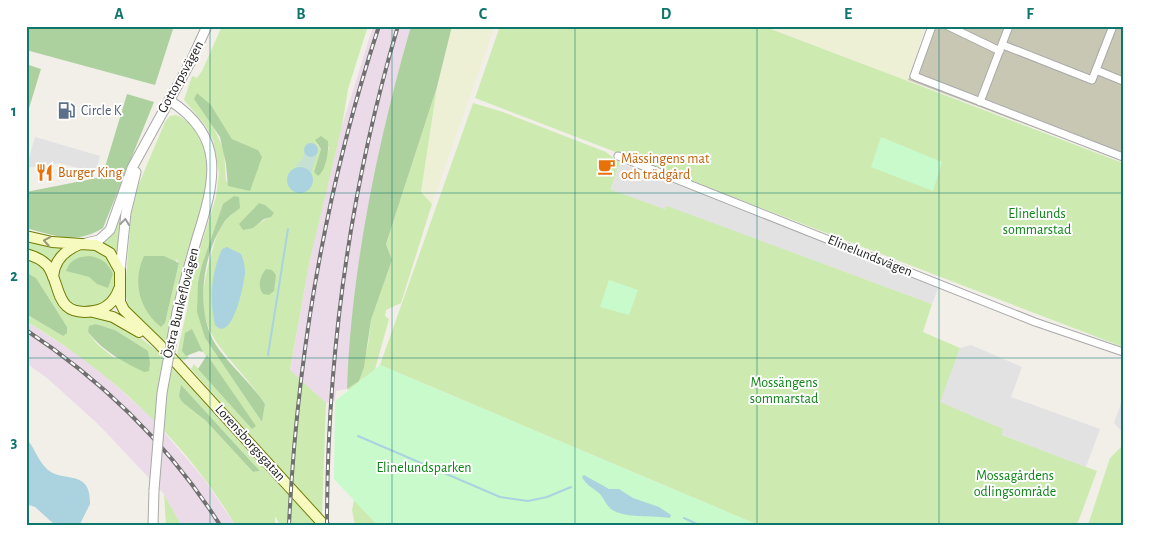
<svg xmlns="http://www.w3.org/2000/svg" width="1149" height="551" viewBox="0 0 1149 551" font-family="'Alegreya Sans',sans-serif">
	<style>
		.industrial { fill: #ebdbe8 }
		.construction { fill: #c7c7b4 }
		.farmland { fill: #eef0d5 }
		.grass { fill: #cdebb0; fill-rule: evenodd }
		.forest { fill: #add19e }
		.wetland { fill: #c6e0d4 }
		.park { fill: #c8facc }
		.parking { fill: #e2e2e2 }
		.water { fill: #aad3df }
		.lines { fill: none; stroke-linecap: round; stroke-linejoin: round }
		.stream { stroke: #aad3df; stroke-width: 2 }
		.minor-casing { stroke: #a9a9a9; stroke-width: 9 }
		.tertiary-casing { stroke: #a9a9a9; stroke-width: 11 }
		.secondary-casing { stroke: #707d05; stroke-width: 12 }
		.minor { stroke: #fff; stroke-width: 7 }
		.tertiary { stroke: #fff; stroke-width: 9 }
		.secondary { stroke: #f7fabf; stroke-width: 10 }
		.rail-casing { stroke: #707070; stroke-width: 4 }
		.rail { stroke: #fff; stroke-width: 2; stroke-dasharray: 5.5; stroke-linecap: butt }
		.tertiary-bridge-casing { stroke: #a9a9a9; stroke-width: 11; stroke-linecap: butt }
		.tertiary-bridge { stroke: #fff; stroke-width: 9 }
		.oneway { stroke: #9c9c9c }
		.oneway2 { stroke: #979978 }
		.grid { fill: none; stroke: #0f766e; stroke-width: 1; stroke-opacity: 0.55 }
		.labels { text-anchor: middle; dominant-baseline: central; stroke-width: 4; stroke-linejoin: round; paint-order: stroke }
		.street-label { font-size: 14px; fill: #222; stroke: #fff }
		.service-label { font-size: 14px; fill: #4e5e75; stroke: #fff; text-anchor: start }
		.food-label { font-size: 14px; fill: #c56008; stroke: #fff; text-anchor: start }
		.park-label { font-size: 14px; fill: #0c8416; stroke: #fff }
		.neatline { fill: none; stroke: #0f766e; stroke-width: 2 }
		.grid-label { font-size: 16px; text-anchor: middle; font-weight: bold; fill: #0f766e }
	</style>
	<rect width="100%" height="100%" fill="#f2efe9"/>
	<path class="industrial" d="M 373,26 L 411,26 L 375,178 L 360,261 L 347,389 L 336,391 L 335,401 L 326,403 L 290,371 L 309,264 L 324,199 L 342,126 Z
		M 26,321 L 93,365 L 152,418 L 204,479 L 235,525 L 181,525 L 164,494 L 98,424 L 47,378 L 26,363 Z"/>
	<path class="construction" d="M 928,26 L 1123,26 L 1123,161 L 908,80 Z"/>
	<path class="farmland" d="M 452,26 L 495,26 L 432,204 L 421,192 L 437,87 Z
		M 765,26 L 926,26 L 907,81 Z"/>
	<path class="grass" d="M 222,26 L 368,26 L 348,89 L 342,126 L 309,264 L 290,370 L 326,403 L 322,515 L 191,369 L 194,364 L 252,428 L 255,426 L 203,352 L 192,330 L 188,358 L 184,360 L 180,359 L 177,354 L 188,305 L 190,281 L 216,197 L 219,173 L 213,140 L 205,125 L 184,100 L 192,76 L 197,78 L 202,71 ZM 211,105 L 232,139 L 258,150 L 226,182 L 224,150 L 212,124 ZM 316,143 L 329,147 L 321,174 L 314,172 L 321,149 ZM 223,204 L 234,213 C 220,222 215,240 211,256 C 186,337 226,345 265,404 L 262,422 L 205,338 L 198,282 ZM 255,207 L 271,217 C 262,219 257,228 248,228 L 250,213 ZM 218,258 L 213,315 L 212,287 Z
		M 500,26 L 763,26 L 1123,163 L 1123,347 L 475,98 Z
		M 437,87 L 421,192 L 432,204 L 401,303 L 386,310 L 385,316 L 389,319 L 374,373 L 359,381 L 509,457 L 347,389 L 359,381 L 368,345 L 371,320 L 392,260 L 386,244 Z
		M 473,103 L 503,112 L 606,152 L 620,163 L 611,189 L 665,209 L 666,205 L 932,304 L 923,332 L 960,348 L 941,402 L 1004,429 L 1002,435 L 1097,471 L 1077,525 L 758,525 L 380,365 Z
		M 176,115 C 195,123 210,147 209,168 C 209,197 196,226 188,253 C 179,283 173,313 166,343 L 128,307 L 125,290 L 131,216 L 138,186 L 165,122 L 170,116 ZM 176,259 L 179,263 L 165,323 Z
		M 126,196 L 118,253 L 103,243 C 117,230 120,213 126,196 Z
		M 26,242 L 64,247 L 52,264 L 26,250 Z
		M 83,249 C 117,247 130,295 98,305 C 59,318 42,260 83,249 ZM 72,261 L 97,284 L 89,277 L 67,271 Z
		M 26,259 C 60,272 42,288 62,306 C 73,316 88,314 102,318 C 123,325 139,336 156,350 L 316,525 L 280,525 L 275,516 L 275,525 L 235,525 C 185,439 110,372 26,321 L 26,314 L 63,336 L 36,278 L 26,272 ZM 96,324 L 115,330 L 147,351 L 114,358 L 97,344 L 88,332 ZM 181,386 L 184,388 L 260,471 L 253,472 L 206,421 L 182,402 Z
		M 1123,445 L 1123,525 L 1088,525 L 1110,458 Z
		M 164,494 L 181,525 L 166,525 Z
		M 354,500 L 378,525 L 355,525 L 352,510 Z"/>
	<path class="forest" d="M 26,26 L 174,26 L 155,85 L 26,50 Z
		M 411,26 L 452,26 L 437,87 L 386,244 L 392,260 L 371,320 L 364,367 L 359,381 L 347,389 C 351,269 378,141 411,26 Z
		M 26,64 L 41,69 L 26,118 Z
		M 197,93 L 211,105 L 232,139 L 258,150 L 262,157 L 250,191 L 228,186 L 226,164 L 220,137 L 194,99 Z
		M 127,94 L 154,102 L 103,228 C 75,245 56,236 26,228 L 26,192 L 102,177 Z
		M 321,136 L 328,141 C 329,150 326,172 318,176 L 314,172 L 321,149 L 315,140 Z
		M 234,196 L 239,197 L 240,208 C 234,213 227,217 223,224 C 202,256 195,312 216,345 C 230,366 251,383 265,404 L 262,422 L 205,338 L 197,312 L 198,282 L 202,265 L 223,204 Z
		M 259,203 L 265,205 L 274,213 L 271,217 L 264,219 L 253,228 L 243,230 L 239,224 Z
		M 89,256 C 102,258 107,262 113,274 L 108,288 L 97,284 L 89,277 L 66,271 C 70,259 78,257 89,256 Z
		M 144,256 L 164,256 L 179,263 L 165,323 L 161,327 C 139,310 132,281 144,256 Z
		M 266,269 L 272,270 L 276,275 L 274,291 L 269,295 L 263,294 C 257,286 260,276 266,269 Z
		M 26,272 L 36,278 L 67,327 L 67,333 L 63,336 L 26,314 Z
		M 96,324 L 115,330 L 148,351 L 150,363 L 149,371 L 144,372 C 122,361 104,352 88,332 L 89,326 Z
		M 192,329 L 203,352 L 199,351 L 186,356 L 182,351 L 185,333 Z
		M 207,355 L 256,426 L 252,429 L 198,369 Z
		M 181,385 L 184,388 L 260,471 L 253,472 L 206,421 L 182,402 L 179,396 Z"/>
	<path class="wetland" d="M 305,152 L 307,156 L 313,157 L 317,155 L 311,172 L 301,166 L 295,167 L 303,158 Z"/>
	<path class="park" d="M 881,137 L 942,162 L 933,191 L 871,167 Z
		M 609,280 L 638,290 L 629,315 L 600,307 Z
		M 380,365 L 758,525 L 377,525 L 334,479 L 335,401 Z"/>
	<path class="parking" d="M 35,137 L 100,156 L 96,173 L 60,163 L 26,168 Z
		M 620,163 L 939,286 L 932,304 L 667,206 L 665,209 L 611,190 Z
		M 971,345 L 1022,367 L 1011,397 L 1100,429 L 1086,467 L 1002,435 L 1003,429 L 940,402 L 960,348 Z
		M 1123,398 L 1123,431 L 1122,432 L 1114,423 Z"/>
	<path class="water" d="M304 150a7 7 0 1 1 14 0a7 7 0 1 1-14 0Z
		M287 180a13 13 0 1 1 26 0a13 13 0 1 1-26 0Z
		M 227,247 L 241,254 C 244,261 245,266 245,273 C 244,285 232,344 215,325 C 209,299 211,274 222,249 Z
		M 26,438 C 34,447 37,458 45,467 C 60,485 91,466 90,504 L 80,524 L 55,525 L 35,507 L 26,504 Z
		M 584,475 L 609,489 L 619,489 L 633,498 L 659,507 L 671,515 L 670,518 C 653,515 625,519 611,509 C 606,505 604,498 599,493 C 593,488 586,485 582,477 Z"/>
	<g class="lines">
		<path class="stream" d="M 268,355 L 288,229
			M 358,436 L 500,497 L 528,501 L 547,497 L 571,487
			M 684,518 L 699,525"/>
		<defs>
			<path id="minor" d="M 932,26 L 914,76 L 1123,157
				M 948,26 L 1000,51
				M 1003,45 L 1092,80 L 1113,26
				M 1096,70 L 1123,81
				M 980,102 L 1009,26
				M 618,156 L 1035,322 L 1123,352"/>
			<path id="tertiary" d="M 169,100 C 227,137 215,181 197,238 C 190,262 183,287 177,312
				M 86,243 L 99,240 L 110,230 L 132,168 L 191,61 L 207,26
				M 120,271 L 126,213 L 136,172
				M 153,525 L 154,490"/>
			<path id="secondary" d="M 26,236 L 52,242 L 96,245 L 110,253 L 120,271 L 120,302 L 124,310 L 159,344 L 324,525
				M 26,254 C 34,256 41,259 47,265 C 62,284 53,318 94,311 C 107,309 115,300 119,289
				M 53,277 C 54,261 65,250 80,244
				M 93,312 L 113,317 L 139,332"/>
		</defs>
		<use href="#minor" class="minor-casing"/>
		<use href="#tertiary" class="tertiary-casing"/>
		<use href="#secondary" class="secondary-casing"/>
		<use href="#minor" class="minor"/>
		<use href="#tertiary" class="tertiary"/>
		<use href="#secondary" class="secondary"/>
		<defs>
			<path id="rail" d="M 26,330 C 104,382 170,446 220,525
				M 289,525 C 297,356 326,187 379,26
				M 327,525 C 327,356 350,188 398,26"/>
		</defs>
		<use href="#rail" class="rail-casing"/>
		<use href="#rail" class="rail"/>
		<defs>
			<path id="tertiary-bridge" d="M 154,490 L 162,393 L 177,312"/>
		</defs>
		<use href="#tertiary-bridge" class="tertiary-bridge-casing"/>
		<use href="#tertiary-bridge" class="tertiary-bridge"/>
	</g>
	<defs><path id="oneway-chevron" d="M-2-3.5L2.5 0L-2 3.5" fill="none" stroke-width="1.6" stroke-linecap="round" stroke-linejoin="round" transform="scale(1.25)"/></defs>
	<use class="oneway" href="#oneway-chevron" transform="translate(125 222) rotate(-83)"/>
	<use class="oneway2" href="#oneway-chevron" transform="translate(47 241) rotate(-170)"/>
	<path class="grid" d="M 210,26 L 210,525M 392,26 L 392,525M 575,26 L 575,525M 757,26 L 757,525M 939,26 L 939,525M 26,193 L 1123,193M 26,358 L 1123,358"/>
	<defs>
		<symbol id="fuel-bare" viewBox="-9 -9 18 18"><path d="M-5.5-6h7V0h2V4h1.3V-2.5L3-4.5l.8-.8L6-3V5H2.5V1h-1V6h-7ZM-4.2-4.7v3.2H.2V-4.7Z" fill="#5c6f8a" stroke="#fff" stroke-width="2.5" paint-order="stroke"/></symbol>
		<symbol id="cafe-bare" viewBox="-9 -9 18 18"><path d="M-5.5-4.5H6V0H3Q3 3.5 0 3.5H-2.5Q-5.5 3.5-5.5 0ZM3-3.2v2h1.7v-2ZM-6 4.5H4V6H-6Z" fill="#e8710a" stroke="#fff" stroke-width="2.5" paint-order="stroke"/></symbol>
		<symbol id="restaurant-bare" viewBox="-9 -9 18 18"><path d="M-5-6h1v4h1v-4h1v4h1v-4h1v5L-1.5 .5V6h-2V.5L-5-1ZM5-6V6H3V1.5H1.5Q1.5-4 5-6Z" fill="#e8710a" stroke="#fff" stroke-width="2.5" paint-order="stroke"/></symbol>
	</defs>
	<g fill-rule="evenodd">
		<use href="#fuel-bare" x="54" y="98" width="25" height="25"/>
		<use href="#cafe-bare" x="594" y="154" width="25" height="25"/>
		<use href="#restaurant-bare" x="32" y="160" width="25" height="25"/>
	</g>
	<g class="labels">
		<g class="street-label">
			<text transform="translate(181 77) rotate(-61)">Gottorpsvägen</text>
			<text transform="translate(870 256) rotate(22)">Elinelundsvägen</text>
			<text transform="translate(181 303) rotate(-76)">Östra Bunkeflovägen</text>
			<text transform="translate(250 443) rotate(48)">Lorensborgsgatan</text>
		</g>
		<g class="service-label">
			<text x="81" y="111">Circle K</text>
		</g>
		<g class="food-label">
			<text x="621" y="159">Mässingens mat<tspan x="621" dy="16">och trädgård</tspan></text>
			<text x="58" y="173">Burger King</text>
		</g>
		<g class="park-label">
			<text x="1037" y="214">Elinelunds<tspan x="1037" dy="16">sommarstad</tspan></text>
			<text x="784" y="383">Mossängens<tspan x="784" dy="16">sommarstad</tspan></text>
			<text x="424" y="468">Elinelundsparken</text>
			<text x="1015" y="476">Mossagårdens<tspan x="1015" dy="16">odlingsområde</tspan></text>
		</g>
	</g>
	<rect width="1149" height="551" fill="none" stroke="#ffffff" stroke-width="55"/>
	<rect x="28" y="28" width="1094" height="496" class="neatline"/>
	<g class="grid-label">
		<text x="119" y="19">A</text>
		<text x="301" y="19">B</text>
		<text x="483" y="19">C</text>
		<text x="666" y="19">D</text>
		<text x="848" y="19">E</text>
		<text x="1030" y="19">F</text>
		<text x="14" y="116">1</text>
		<text x="14" y="281">2</text>
		<text x="14" y="447">3</text>
	</g>
</svg>
